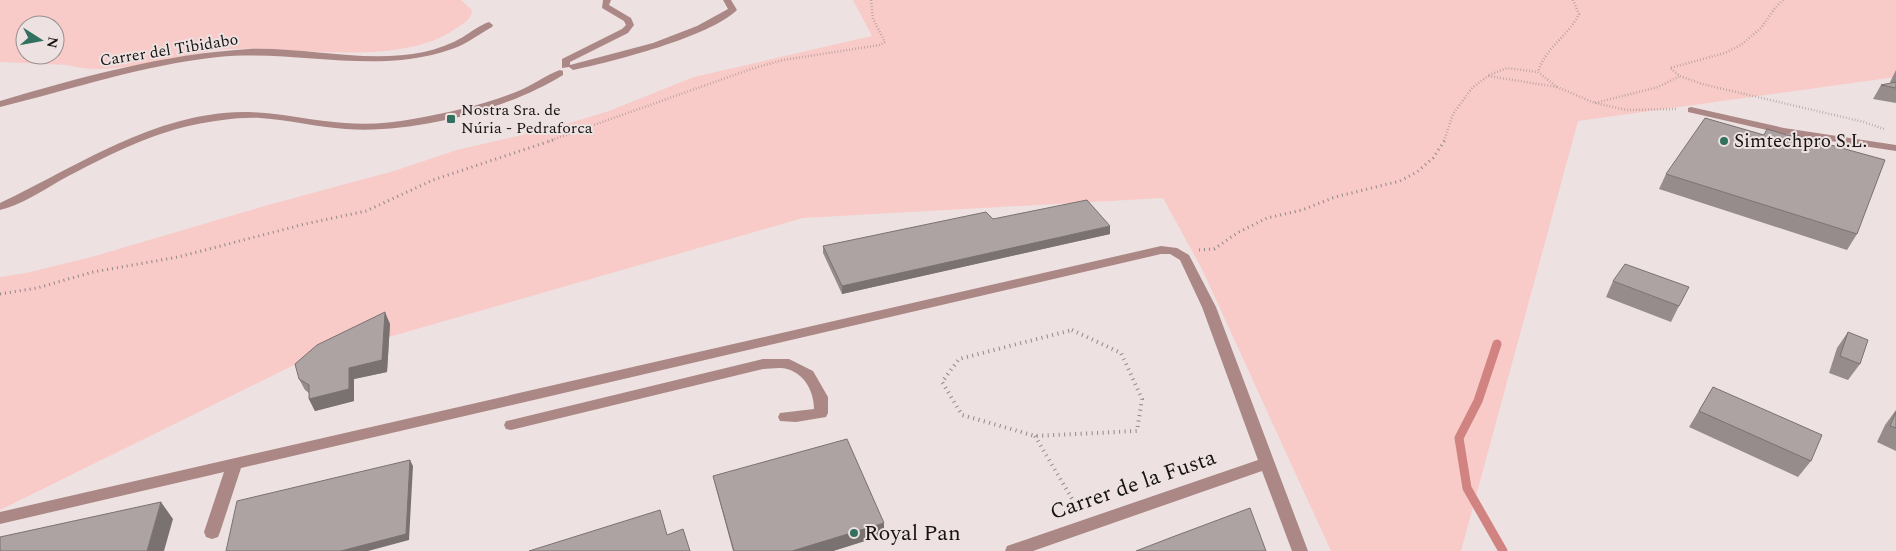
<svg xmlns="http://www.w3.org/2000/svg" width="1896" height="551" viewBox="0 0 1896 551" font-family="Spectral,serif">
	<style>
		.green { fill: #f8cac8; fill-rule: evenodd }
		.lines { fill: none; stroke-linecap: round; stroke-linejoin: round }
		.stream { stroke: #d08381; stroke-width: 9 }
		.path-far2 { stroke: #908888; stroke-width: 2.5; stroke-dasharray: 0.5 2.5; stroke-linecap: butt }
		.path-far1 { stroke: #908888; stroke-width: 3; stroke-dasharray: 1 4; stroke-linecap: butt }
		.path { stroke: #908888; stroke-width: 4; stroke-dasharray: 1 4.5; stroke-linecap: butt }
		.minor { fill: #ab8886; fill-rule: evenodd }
		.wall { fill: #958c8b }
		.shaded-wall { fill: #797271 }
		.building { fill: #ada3a2; stroke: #797271 }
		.poi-dot { fill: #32715f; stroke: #ede2e1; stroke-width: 2 }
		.labels { text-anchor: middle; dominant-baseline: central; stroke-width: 4; stroke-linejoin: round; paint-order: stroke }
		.far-street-label { font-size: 16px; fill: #161313; stroke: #ede2e1 }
		.far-poi-label { font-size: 16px; fill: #161313; stroke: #ede2e1; text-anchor: start }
		.poi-label { font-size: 19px; fill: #161313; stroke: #ede2e1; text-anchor: start }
		.near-street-label { font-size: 22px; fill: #161313; stroke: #ede2e1 }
		.near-poi-label { font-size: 22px; fill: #161313; stroke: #ede2e1; text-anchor: start }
	</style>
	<rect width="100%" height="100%" fill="#ede2e1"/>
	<path class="green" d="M 0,0 L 461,0 L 472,10 C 471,20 463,24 455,29 C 399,68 294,46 229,49 C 183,52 111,79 68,65 L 0,62 ZM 25,25 L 55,25 L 55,55 L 25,55 Z
		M 853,0 L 1896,0 L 1896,77 L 1578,121 L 1461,551 L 1331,551 L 1202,269 L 1163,198 L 803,218 L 298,363 L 0,510 L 0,277 L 26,273 L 95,256 L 268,205 L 394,171 L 457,150 L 553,128 L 609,111 L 694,77 L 872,36 Z"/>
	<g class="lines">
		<path class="stream" d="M 1497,344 L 1478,401 L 1459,438 L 1467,488 L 1503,551"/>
		<path class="path-far2" d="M 1573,0 L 1579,14 C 1568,36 1545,48 1538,72 L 1557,87 L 1595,103 L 1658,87 L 1680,76
			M 1783,0 L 1775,8 L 1761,28 L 1741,45 L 1725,53 L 1670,68 L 1680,76 L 1702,84 L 1864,122 L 1884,129
			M 1489,75 L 1507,68 L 1538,72
			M 1595,103 L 1627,110 L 1678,109
			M 549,141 L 751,69 L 783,60 L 880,45 L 885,42 L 873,19 L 871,0
			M 1444,141 L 1453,114 L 1472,88 L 1488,76 L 1557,87"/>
		<path class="path-far1" d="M 1199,250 L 1214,249 L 1237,233 L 1267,218 L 1302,210 L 1335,197 L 1400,181 L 1417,172 L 1433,158 L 1445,140
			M 0,294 L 37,288 L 93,272 L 178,257 L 305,224 L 366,211 L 433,180 L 553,140"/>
		<path class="path" d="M 1072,330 L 1121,353 L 1142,399 L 1137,431 L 1035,436 L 962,415 L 942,382 L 959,359 Z
			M 1035,436 L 1078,509"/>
		<path class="minor" d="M 603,0 L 611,0 L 609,5 L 631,18 L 634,25 L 628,33 L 570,62 L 570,65 L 653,43 L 697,26 L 728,9 L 723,0 L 731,0 L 737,10 C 709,37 612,62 573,70 L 569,67 L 562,68 L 562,59 L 622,29 L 626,25 L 624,21 L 602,8 Z
			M 489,22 L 493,25 L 492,27 C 479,34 467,44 452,49 C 376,76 296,49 218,57 C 143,65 73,89 0,107 L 0,101 C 81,77 164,54 249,49 C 307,47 366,64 424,52 C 437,49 451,44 463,37 C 471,32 480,25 489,22 Z
			M 560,70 L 563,71 L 563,75 C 507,110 413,134 346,129 C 317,127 289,120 260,118 C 238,117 215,121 193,125 C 146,135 103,158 61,180 C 42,191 21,205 0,210 L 0,203 C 78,166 154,113 243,112 C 278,112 311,121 345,123 C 368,125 391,123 413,119 C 448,113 483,105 516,92 C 530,87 547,74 560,70 Z
			M 1691,107 L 1784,128 L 1896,145 L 1896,151 L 1784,134 L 1688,112 L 1688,108 Z
			M 1161,246 L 1177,248 L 1189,255 L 1216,307 L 1308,551 L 1292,551 L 1262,471 L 1033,551 L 1005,551 L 1007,546 L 1258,460 L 1202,307 L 1180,260 L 1170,254 L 1161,254 L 241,468 L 220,532 L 218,537 L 212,539 L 206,537 L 204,532 L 224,472 L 0,524 L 0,512 Z
			M 763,359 L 789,359 L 813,371 L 828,397 L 828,413 L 826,417 L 796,422 L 780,421 L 778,417 L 780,413 L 814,409 C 814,392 805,374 787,369 C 780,367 770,369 763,369 L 511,430 L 506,429 L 504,425 L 506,421 L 511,420 Z"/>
	</g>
	<path class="wall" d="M 1896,70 L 1896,103 L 1873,99 L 1881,85 L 1891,83 L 1890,82 Z
		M 1666,174 L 1857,234 L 1847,250 L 1659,189 Z
		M 993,219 L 1110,234 L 842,294 L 823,253 L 823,246 Z
		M 1613,281 L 1679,306 L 1671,322 L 1606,297 Z
		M 390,324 L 387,372 L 354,379 L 354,401 L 315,411 L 309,399 L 309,393 L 305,390 L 299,379 Z
		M 1848,332 L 1860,364 L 1848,380 L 1829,373 L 1837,348 Z
		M 1713,387 L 1811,461 L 1798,477 L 1689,427 Z
		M 1896,410 L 1896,451 L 1877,442 L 1885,425 Z
		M 713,476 L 884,535 L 833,551 L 733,551 L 716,488 Z"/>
	<path class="shaded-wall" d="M 1110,226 L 1110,234 L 842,294 L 842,286 Z
		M 385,312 L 390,324 L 387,372 L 354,379 L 354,401 L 315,411 L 309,399 L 349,368 Z
		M 410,460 L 413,466 L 409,540 L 368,551 L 341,551 Z
		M 161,502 L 173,519 L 164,551 L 147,551 Z
		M 884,523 L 884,535 L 833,551 L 792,551 Z"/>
	<path class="building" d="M 1896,82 L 1896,88 L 1881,85 Z
		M 1705,118 L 1764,135 L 1767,129 L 1790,136 L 1791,134 L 1885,160 L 1857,234 L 1666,174 Z
		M 1087,200 L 1110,226 L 842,286 L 823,246 L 986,212 L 993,219 Z
		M 1625,264 L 1689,287 L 1679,306 L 1613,281 Z
		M 385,312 L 382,360 L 349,368 L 349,389 L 309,399 L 309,385 L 299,379 L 295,364 L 317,345 Z
		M 1848,332 L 1868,340 L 1860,364 L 1840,356 Z
		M 1713,387 L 1822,435 L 1811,461 L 1699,411 Z
		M 1896,412 L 1896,428 L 1890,426 Z
		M 847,439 L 884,523 L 792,551 L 734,551 L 713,476 Z
		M 410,460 L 406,534 L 341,551 L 226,551 L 237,501 Z
		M 161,502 L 147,551 L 0,551 L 0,537 Z
		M 1250,508 L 1266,551 L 1136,551 L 1175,536 Z
		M 660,510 L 667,535 L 683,529 L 690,551 L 529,551 Z"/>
	<g class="poi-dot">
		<rect x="446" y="114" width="10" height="10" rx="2.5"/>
		<circle cx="1724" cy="141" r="5"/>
		<circle cx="854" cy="533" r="5"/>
	</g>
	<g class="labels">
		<g class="far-street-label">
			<text transform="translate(169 50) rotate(-9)">Carrer del Tibidabo</text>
		</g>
		<g class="far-poi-label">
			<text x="461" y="110">Nostra Sra. de<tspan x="461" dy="18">Núria - Pedraforca</tspan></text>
		</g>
		<g class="poi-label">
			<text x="1734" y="141">Simtechpro S.L.</text>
		</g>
		<g class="near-street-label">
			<text transform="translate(1133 485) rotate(-19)">Carrer de la Fusta</text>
		</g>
		<g class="near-poi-label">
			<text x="864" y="533">Royal Pan</text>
		</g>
	</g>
	<g transform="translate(40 40) rotate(101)"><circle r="24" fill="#ede2e1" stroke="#978f8f"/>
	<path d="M0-4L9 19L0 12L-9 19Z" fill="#32715f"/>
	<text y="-8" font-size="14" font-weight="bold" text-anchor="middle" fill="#161313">N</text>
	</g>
</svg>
